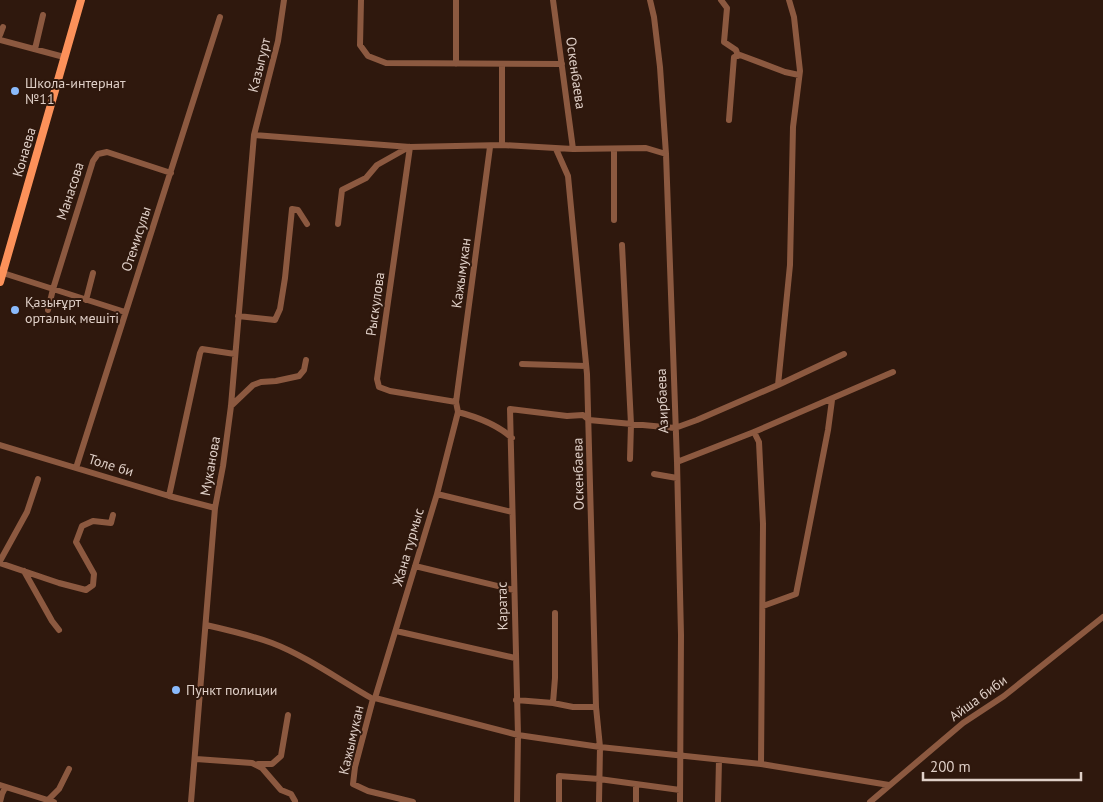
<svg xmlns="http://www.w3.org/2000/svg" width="1103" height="802" viewBox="0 0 1103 802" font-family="'PT Sans',sans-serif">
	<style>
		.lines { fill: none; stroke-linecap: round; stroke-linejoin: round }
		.minor { stroke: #8c5940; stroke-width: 6 }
		.major { stroke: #fc915a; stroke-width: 8 }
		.poi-dot { fill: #8abafc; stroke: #2f180d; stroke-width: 2 }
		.labels { text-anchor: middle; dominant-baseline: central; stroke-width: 4; stroke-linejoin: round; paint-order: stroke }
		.street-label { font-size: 14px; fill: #dfcfc7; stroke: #2f180d }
		.poi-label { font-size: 14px; fill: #dfcfc7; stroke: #2f180d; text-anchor: start }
	</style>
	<rect width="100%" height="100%" fill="#2f180d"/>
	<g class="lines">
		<path class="minor" d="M 361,0 L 360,45 L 368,56 L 386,63 L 562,64
			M 553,0 L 573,149
			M 650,0 L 654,17 L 660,67 L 666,154 L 677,462 L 681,635 L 680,802
			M 721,0 L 727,8 L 724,42 L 736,50 L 738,56
			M 0,35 L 3,27
			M 0,40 L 64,57
			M 35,49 L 43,15
			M 456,64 L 456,0
			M 502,65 L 502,145
			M 729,120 L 734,57 L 740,55 L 785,72 L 799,75
			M 254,135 L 410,147 L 502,145 L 573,149 L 646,148 L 666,154
			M 410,147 L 377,379 L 379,387 L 390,391 L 456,402
			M 556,149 L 568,176 L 587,374 L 596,707 L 600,747 L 599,802
			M 614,149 L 614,220
			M 338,224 L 342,190 L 366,178 L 377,165 L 409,147
			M 622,245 L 631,424 L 630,459
			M 3,273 L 125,312
			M 86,300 L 93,273
			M 48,310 L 53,289 L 93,161 L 98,154 L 107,152 L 171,173
			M 238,316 L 275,320 L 280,309 L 285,278 L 292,209 L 298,210 L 307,224
			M 522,364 L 586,366
			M 778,385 L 790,265 L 793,127 L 800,71 L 794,17 L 789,0
			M 231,406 L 253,385 L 261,382 L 276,381 L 299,376 L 304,370 L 306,360
			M 458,412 C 477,417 498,425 512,438
			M 754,432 L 759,442 L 763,524 L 761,764
			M 0,445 L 169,496 L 215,508
			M 677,462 L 754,432 L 893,372
			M 76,468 L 220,17
			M 654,474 L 677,478
			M 437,494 L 512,512
			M 169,496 L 200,353 L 202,349 L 235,354
			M 0,561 L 27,512 L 38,479
			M 0,563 L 59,583 L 86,590 L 93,585 L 94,574 L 76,542 L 82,526 L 93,521 L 111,523 L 113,515
			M 415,566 L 514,590
			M 24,571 L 52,621 L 59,630
			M 763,606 L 796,594 L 828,430 L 832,400
			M 206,625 C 228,630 250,635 272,643 C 306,656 341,681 373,699 L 375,698 L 518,735 L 600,747 L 761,764 L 889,785
			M 396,631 L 515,658
			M 375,698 L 437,494 L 458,412 L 456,402 L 490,147
			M 373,699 L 355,767 L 353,784 L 368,791 L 413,802
			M 516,700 L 553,703 L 555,678 L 555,613
			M 553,703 L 573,707 L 596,707
			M 196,759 L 252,763 L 262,768 L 281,790 L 291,794 L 295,801
			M 258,764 L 272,764 L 281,756 L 288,715
			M 0,785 L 54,802
			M 48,800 L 59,789 L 69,769
			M 0,802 L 2,794 L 5,788
			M 191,802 L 215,508 L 223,466 L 231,406 L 254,135 L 278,41 L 284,0
			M 517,802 L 518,735 L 510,409 L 567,416 L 583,415 L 589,420 L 675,428 L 697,420 L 778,385 L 844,354
			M 559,802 L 559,776 L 599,779 L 680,790
			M 636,802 L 636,784
			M 718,802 L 719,760
			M 870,802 L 963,723 L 1004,696 L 1103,617"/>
		<path class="major" d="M 0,282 L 81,0"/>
	</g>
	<g class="poi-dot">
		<circle cx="15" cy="91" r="5"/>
		<circle cx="15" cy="310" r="5"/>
		<circle cx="176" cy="690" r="5"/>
	</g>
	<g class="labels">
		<g class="street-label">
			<text transform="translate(259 65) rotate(-76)">Казыгурт</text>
			<text transform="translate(576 73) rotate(82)">Оскенбаева</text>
			<text transform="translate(24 152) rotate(-74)">Конаева</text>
			<text transform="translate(70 191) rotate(-72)">Манасова</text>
			<text transform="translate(136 239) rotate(-72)">Отемисулы</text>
			<text transform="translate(461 273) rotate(-82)">Кажымукан</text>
			<text transform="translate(375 304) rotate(-82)">Рыскулова</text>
			<text transform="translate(662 401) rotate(-92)">Азирбаева</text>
			<text transform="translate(111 465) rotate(17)">Толе би</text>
			<text transform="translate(210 466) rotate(-80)">Муканова</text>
			<text transform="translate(578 474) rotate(-91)">Оскенбаева</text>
			<text transform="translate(408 547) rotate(-74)">Жана турмыс</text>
			<text transform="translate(502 606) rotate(-91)">Каратас</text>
			<text transform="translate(978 698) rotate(-36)">Айша биби</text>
			<text transform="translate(351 740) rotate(-77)">Кажымукан</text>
		</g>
		<g class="poi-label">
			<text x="25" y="83">Школа-интернат<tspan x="25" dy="16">№11</tspan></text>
			<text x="25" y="302">Қазығұрт<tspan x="25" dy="16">орталық мешіті</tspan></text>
			<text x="186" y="690">Пункт полиции</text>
		</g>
	</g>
	<path d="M923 772v8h158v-8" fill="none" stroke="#dfcfc7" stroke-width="2.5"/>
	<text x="930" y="772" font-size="15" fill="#dfcfc7" stroke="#2f180d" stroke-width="4" paint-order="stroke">200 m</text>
</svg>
